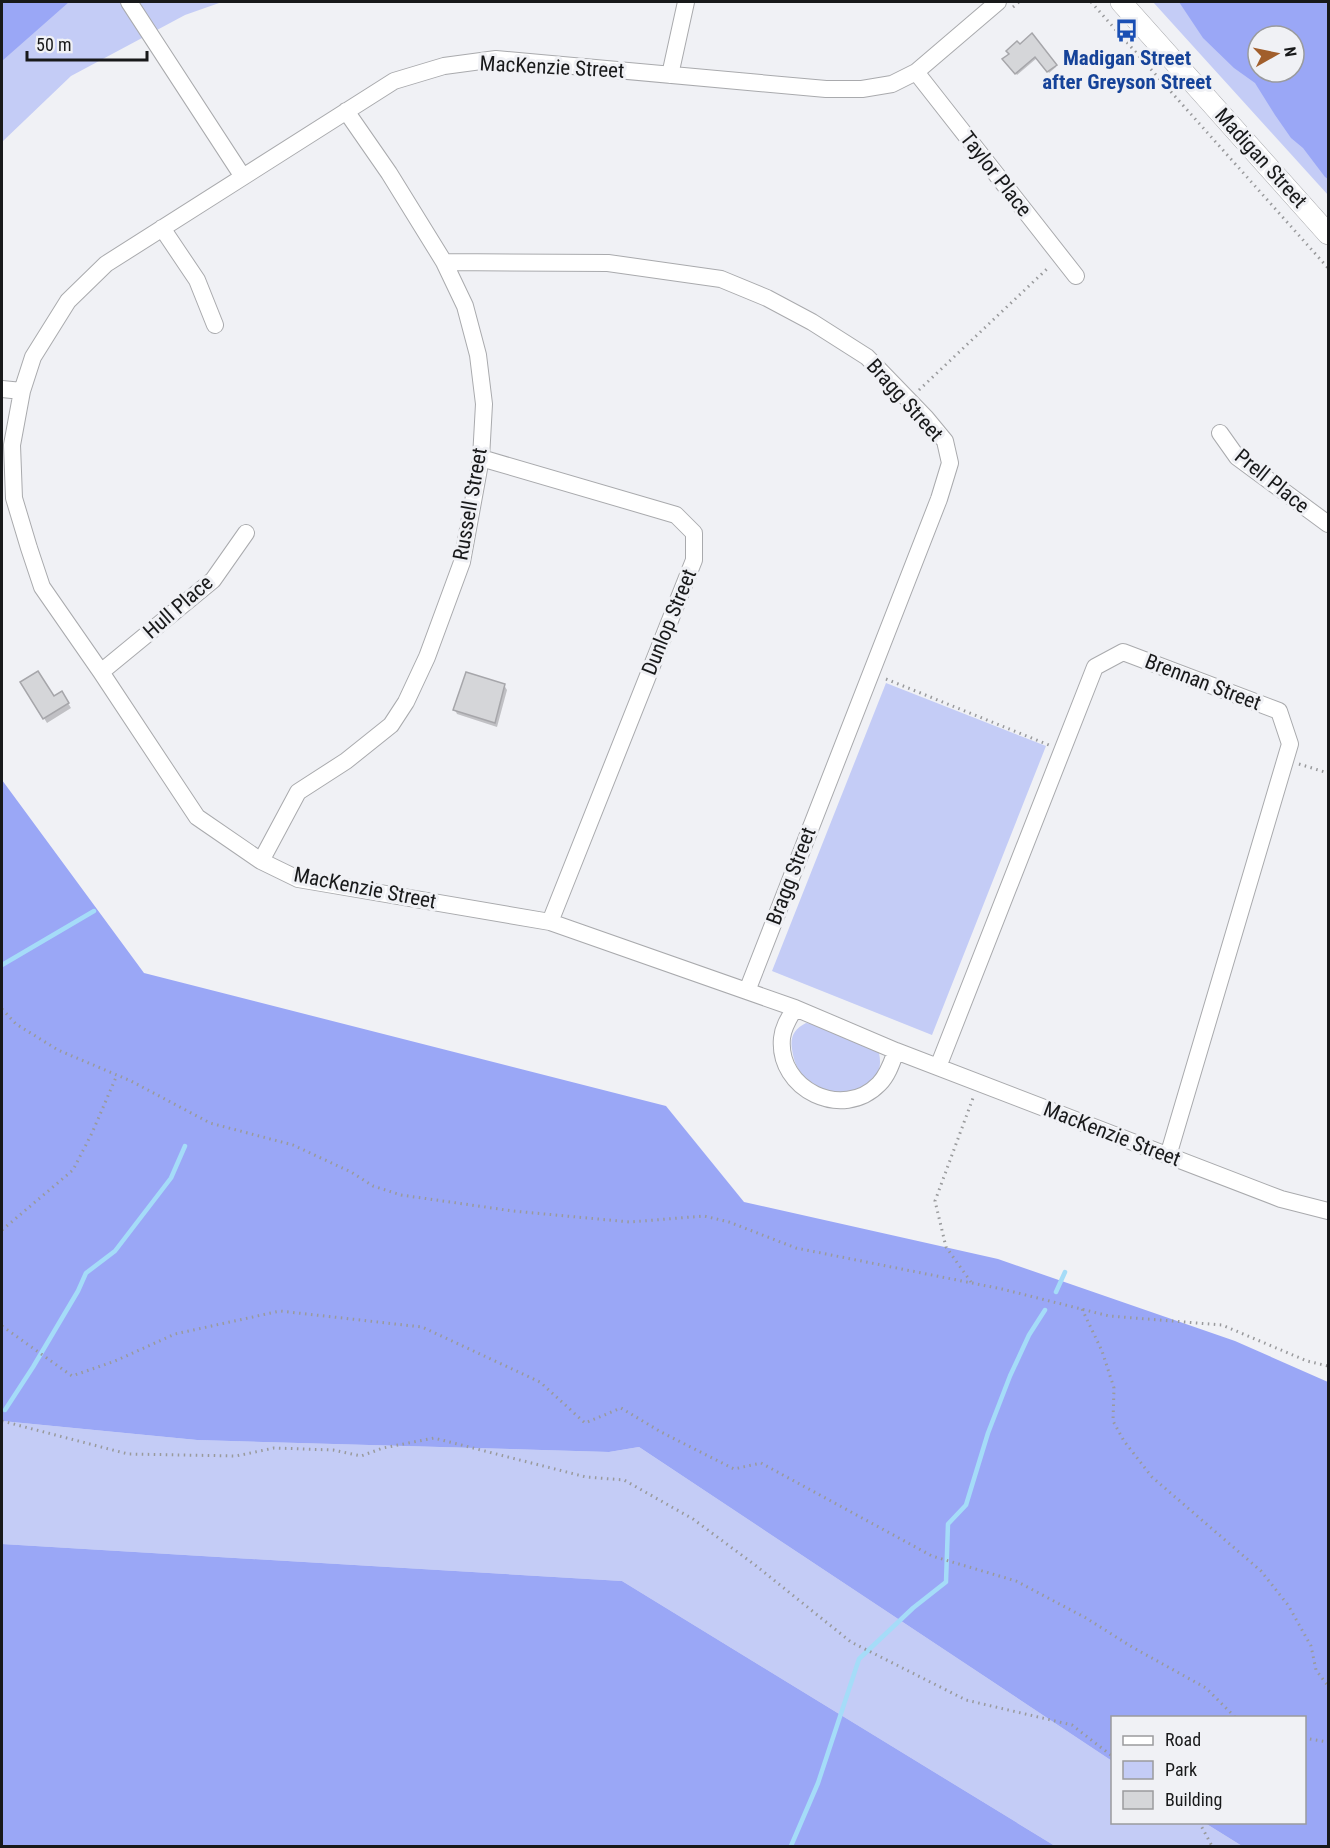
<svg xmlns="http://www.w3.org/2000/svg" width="1330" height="1848" viewBox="0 0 1330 1848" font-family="'Roboto Condensed',sans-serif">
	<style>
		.green { fill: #c4ccf6; fill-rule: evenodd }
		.forest { fill: #9aa7f6; fill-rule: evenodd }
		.shadow { fill: #0003 }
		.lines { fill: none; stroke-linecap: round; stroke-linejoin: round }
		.stream { stroke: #a5dcf8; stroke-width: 4.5 }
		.building { fill: #d5d6d9; stroke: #a6a6aa; stroke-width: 1.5 }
		.minor-casing { stroke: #a9aaad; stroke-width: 18 }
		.tertiary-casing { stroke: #a9aaad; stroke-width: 22 }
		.path { stroke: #999a9c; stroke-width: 3; stroke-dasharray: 1.5 4.5; stroke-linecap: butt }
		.minor { stroke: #fff; stroke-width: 16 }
		.tertiary { stroke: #fff; stroke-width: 21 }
		.labels { text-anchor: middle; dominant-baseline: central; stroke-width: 6; stroke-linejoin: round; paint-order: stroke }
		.transit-label { font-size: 21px; font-weight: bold; fill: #164399; stroke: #f0f1f5 }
		.street-label { font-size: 21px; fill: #18191a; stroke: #f0f1f5 }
	</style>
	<rect width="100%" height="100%" fill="#f0f1f5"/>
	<path class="green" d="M 12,2 L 222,2 L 185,15 L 71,76 L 2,142 L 2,25 Z
		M 1153,2 L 1328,2 L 1328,195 ZM 1258,36 L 1294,36 L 1294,72 L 1258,72 Z
		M 886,683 L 1046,746 L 932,1035 L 772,971 Z
		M 806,1023 L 812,1024 L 874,1049 L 879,1053 C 885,1080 864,1091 841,1092 C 837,1093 831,1094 827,1094 C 827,1093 820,1089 820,1089 C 803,1078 795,1070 792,1049 C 790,1037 794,1029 806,1023 Z
		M 2,1421 L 197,1440 L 609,1452 L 639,1447 L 1112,1761 L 1112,1822 L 1205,1823 L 1242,1846 L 1055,1846 L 622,1581 L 2,1544 Z"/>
	<path class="forest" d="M 2,2 L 69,2 L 2,61 Z
		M 1179,2 L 1328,2 L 1328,179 L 1325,177 L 1303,148 L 1291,138 L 1275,115 L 1255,83 L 1234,68 L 1203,38 ZM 1258,36 L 1294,36 L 1294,72 L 1258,72 Z
		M 2,780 L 144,973 L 666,1106 L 744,1202 L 998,1259 L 1235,1341 L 1328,1382 L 1328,1846 L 1242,1846 L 1205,1823 L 1304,1822 L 1304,1718 L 1112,1718 L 1112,1761 L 639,1447 L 609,1452 L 197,1440 L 2,1421 Z
		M 2,1544 L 622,1581 L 1055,1846 L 2,1846 Z"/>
	<path class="shadow" d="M 1032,35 L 1056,67 L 1049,73 L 1037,58 L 1017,75 L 1005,61 Z
		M 22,683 L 53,698 L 62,693 L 71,708 L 47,723 Z
		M 504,685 L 507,690 L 497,727 L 457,714 L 455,710 Z"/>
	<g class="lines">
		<path class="stream" d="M 2,965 L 94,911
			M 1056,1292 L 1065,1272
			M 5,1410 L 33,1367 L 78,1291 L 86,1273 L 115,1251 L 171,1178 L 185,1146
			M 791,1846 L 818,1783 L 859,1659 L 913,1608 L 946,1582 L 948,1524 L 966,1505 L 988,1433 L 1010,1376 L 1029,1335 L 1045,1310"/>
	</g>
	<path class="building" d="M 1032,33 L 1057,65 L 1047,72 L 1035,57 L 1015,74 L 1002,59 L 1009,54 L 1006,51 L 1017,41 L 1020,44 Z
		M 38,671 L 54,696 L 62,691 L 69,703 L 43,719 L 20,682 Z
		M 466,672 L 505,684 L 495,723 L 453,710 Z"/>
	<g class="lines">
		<defs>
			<path id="minor" d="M 129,2 L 243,177
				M 998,2 L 916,72 L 892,84 L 862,89 L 826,89 L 496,59 L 444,66 L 394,81 L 106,264 L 68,301 L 33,357 L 22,391 L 12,445 L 14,498 L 29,548 L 42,587 L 101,672 L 197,817 L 261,861 L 298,879 L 550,922 L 795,1008 L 896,1051 L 1281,1199 L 1328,1211
				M 916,72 L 1076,276
				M 670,75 L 686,2
				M 162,228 L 197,280 L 215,325
				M 444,262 L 608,263 L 721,279 L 767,298 L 812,322 L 867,357 L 926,418 L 945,441 L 950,463 L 939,499 L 747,991
				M 2,389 L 22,391
				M 1220,433 L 1237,457 L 1328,524
				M 481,458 L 676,515 L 694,533 L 694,560 L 550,922
				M 101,672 L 213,580 L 246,533
				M 261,861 L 298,792 L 346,761 L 391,725 L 406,702 L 427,657 L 462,562 L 481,458 L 484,404 L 478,355 L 465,306 L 444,262 L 389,173 L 346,111
				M 795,1008 C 789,1018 783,1027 782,1038 C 777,1090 843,1121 879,1084 C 888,1075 892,1062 896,1051
				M 938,1067 L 1095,667 L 1123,652 L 1279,711 L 1290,744 L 1168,1156"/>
			<path id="tertiary" d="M 1121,2 L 1328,234"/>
		</defs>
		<use href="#minor" class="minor-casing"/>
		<use href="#tertiary" class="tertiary-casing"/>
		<path class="path" d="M 1091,2 L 1328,268
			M 1013,7 L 1019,2
			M 919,390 L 1049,267
			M 886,679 L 1049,745
			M 1299,764 L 1328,773
			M 2,1009 L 16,1024 L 58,1050 L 131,1081 L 210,1123 L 293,1145 L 351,1172 L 373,1186 L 401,1195 L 513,1211 L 630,1222 L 704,1216 L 729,1222 L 796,1248 L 1002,1289 L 1109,1316 L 1222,1325 L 1307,1361 L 1328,1366
			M 2,1230 L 73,1170 L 92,1133 L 117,1075
			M 971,1282 L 946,1247 L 935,1201 L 973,1098
			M 1082,1309 L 1102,1351 L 1114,1388 L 1113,1421 L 1124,1441 L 1152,1477 L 1261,1571 L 1288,1605 L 1311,1646 L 1316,1670 L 1328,1686
			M 2,1326 L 72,1376 L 115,1361 L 175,1334 L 280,1311 L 422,1327 L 540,1382 L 585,1423 L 621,1408 L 661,1432 L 734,1469 L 761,1463 L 932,1556 L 1016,1581 L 1086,1618 L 1132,1647 L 1206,1688 L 1236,1718
			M 2,1421 L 128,1454 L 236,1456 L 274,1448 L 333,1450 L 361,1456 L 383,1448 L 434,1438 L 586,1477 L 624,1480 L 693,1519 L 755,1565 L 851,1642 L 966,1700 L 1072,1725 L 1112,1756
			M 1304,1738 L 1328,1742
			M 1199,1822 L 1212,1846"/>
		<use href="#minor" class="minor"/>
		<use href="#tertiary" class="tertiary"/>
	</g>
	<defs>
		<symbol id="bus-bare" viewBox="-9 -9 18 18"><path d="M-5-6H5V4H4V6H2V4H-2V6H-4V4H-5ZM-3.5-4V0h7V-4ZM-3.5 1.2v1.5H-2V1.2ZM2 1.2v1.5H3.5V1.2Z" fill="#1a4fb4" stroke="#f0f1f5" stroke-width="2.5" paint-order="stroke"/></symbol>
	</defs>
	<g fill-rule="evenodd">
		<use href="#bus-bare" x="1110" y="14" width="33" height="33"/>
	</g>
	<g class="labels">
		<g class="transit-label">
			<text x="1127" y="58">Madigan Street<tspan x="1127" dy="24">after Greyson Street</tspan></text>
		</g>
		<g class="street-label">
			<text transform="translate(552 67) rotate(3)">MacKenzie Street</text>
			<text transform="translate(1261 158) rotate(48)">Madigan Street</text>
			<text transform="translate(996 174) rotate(52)">Taylor Place</text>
			<text transform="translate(905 400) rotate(48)">Bragg Street</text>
			<text transform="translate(1272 481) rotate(39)">Prell Place</text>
			<text transform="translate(470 504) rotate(-80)">Russell Street</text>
			<text transform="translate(178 607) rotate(-41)">Hull Place</text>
			<text transform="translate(669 622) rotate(-68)">Dunlop Street</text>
			<text transform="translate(1203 682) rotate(21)">Brennan Street</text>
			<text transform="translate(791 876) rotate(-69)">Bragg Street</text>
			<text transform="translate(365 888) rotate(11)">MacKenzie Street</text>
			<text transform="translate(1112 1134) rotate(21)">MacKenzie Street</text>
		</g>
	</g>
	<rect width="1330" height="1848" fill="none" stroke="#18191a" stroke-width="6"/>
	<rect x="1111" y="1716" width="195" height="108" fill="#f0f1f5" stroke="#9a9b9d" stroke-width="1.5"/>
	<rect x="1123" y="1736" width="30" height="9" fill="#ffffff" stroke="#9a9b9d" stroke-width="1.5"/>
	<text x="1165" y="1746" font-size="18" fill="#18191a">Road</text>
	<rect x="1123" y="1761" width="30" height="18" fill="#c4ccf6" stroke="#9a9b9d" stroke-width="1.5"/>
	<text x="1165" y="1776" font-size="18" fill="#18191a">Park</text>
	<rect x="1123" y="1791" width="30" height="18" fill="#d5d6d9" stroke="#9a9b9d" stroke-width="1.5"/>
	<text x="1165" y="1806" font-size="18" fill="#18191a">Building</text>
	<g transform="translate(1276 54) rotate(81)"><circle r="28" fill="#f0f1f5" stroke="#9a9b9d" stroke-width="1.5"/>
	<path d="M0-4.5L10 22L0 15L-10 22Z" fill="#a15e2c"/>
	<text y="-9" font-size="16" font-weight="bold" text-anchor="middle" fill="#18191a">N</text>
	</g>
	<path d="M27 51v9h120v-9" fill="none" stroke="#18191a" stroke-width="3"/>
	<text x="36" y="51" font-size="18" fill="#18191a" stroke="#f0f1f5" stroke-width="4.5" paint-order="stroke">50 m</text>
</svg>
